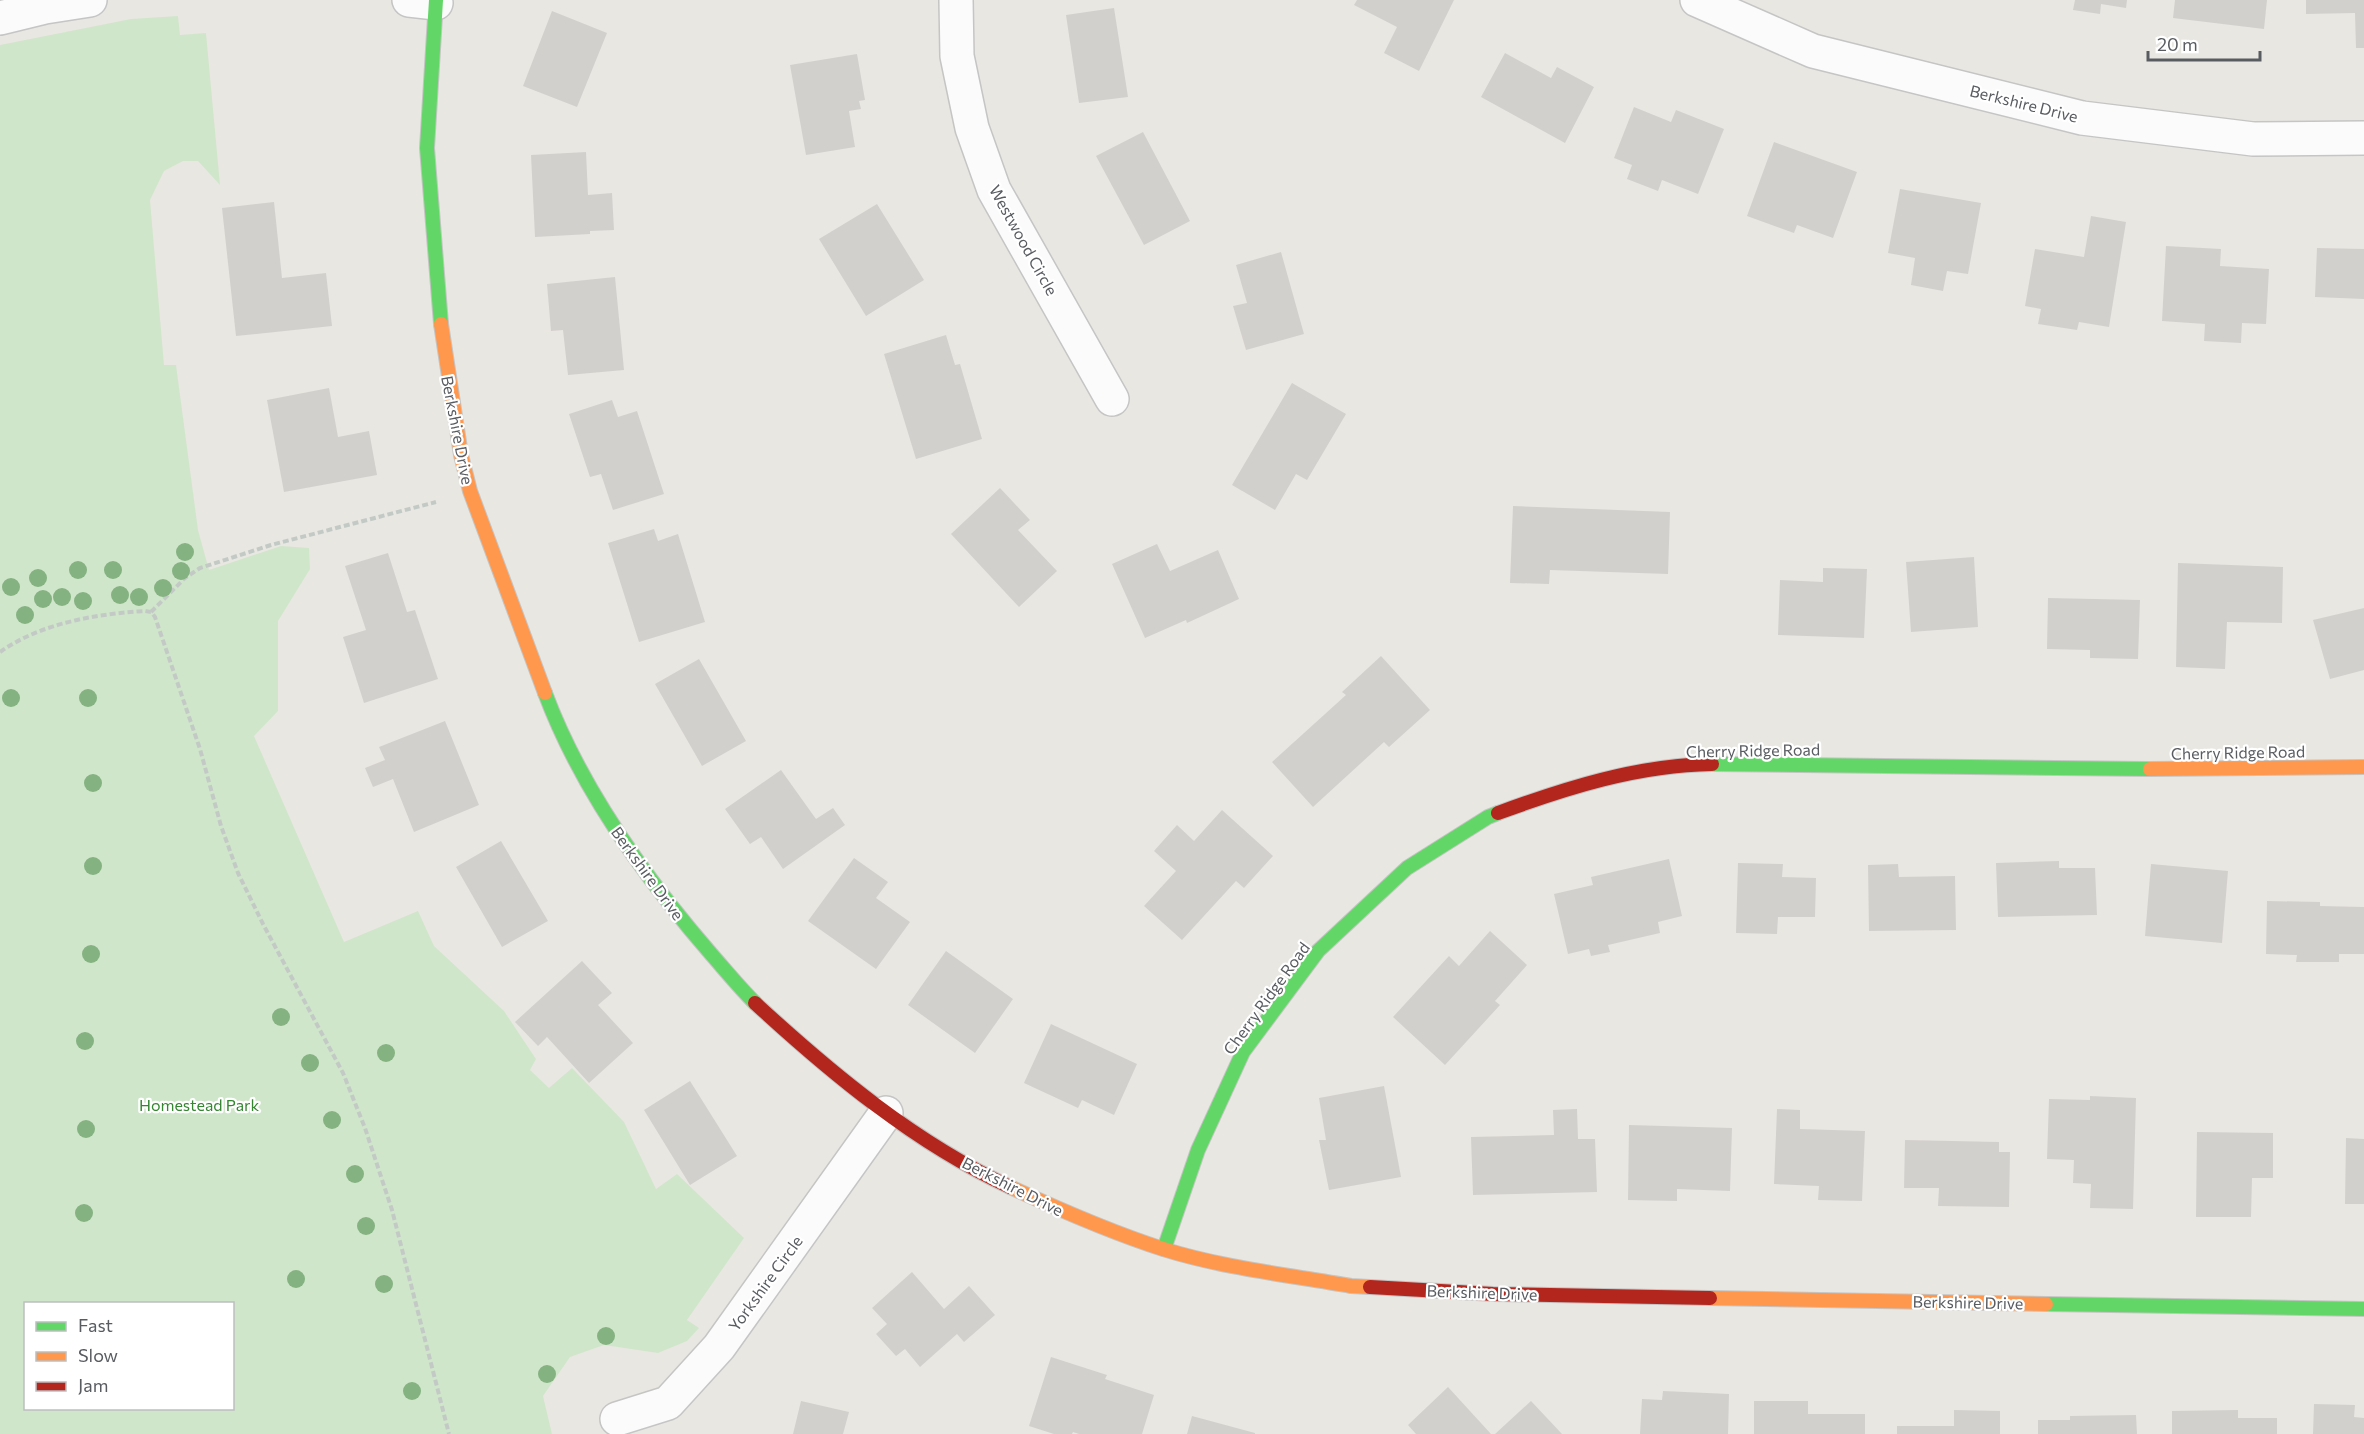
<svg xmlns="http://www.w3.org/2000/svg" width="2364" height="1434" viewBox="0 0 2364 1434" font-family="Commissioner,sans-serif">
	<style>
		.green { fill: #d0e6cb; fill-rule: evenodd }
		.building { fill: #d2d0cd }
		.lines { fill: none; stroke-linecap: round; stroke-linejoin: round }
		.street-casing { stroke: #c5c5c5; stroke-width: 36 }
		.fast-casing { stroke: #c5c5c4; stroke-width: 16 }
		.slow-casing { stroke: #c5c5c4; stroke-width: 16 }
		.jam-casing { stroke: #c5c5c4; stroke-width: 16 }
		.path { stroke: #c3cac6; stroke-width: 4; stroke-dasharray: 6 3; stroke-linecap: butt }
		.street { stroke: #fcfbfb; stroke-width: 33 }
		.fast { stroke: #63d668; stroke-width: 14 }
		.slow { stroke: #ff974d; stroke-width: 14 }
		.jam { stroke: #b3261e; stroke-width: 14 }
		.tree { fill: #85b281 }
		.labels { text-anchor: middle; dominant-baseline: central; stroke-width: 4.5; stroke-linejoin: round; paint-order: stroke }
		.street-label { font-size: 16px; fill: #585c61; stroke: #fff }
		.park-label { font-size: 16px; fill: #348631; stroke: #fff }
	</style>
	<rect width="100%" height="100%" fill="#e9e7e2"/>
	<path class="green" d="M 178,16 L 180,35 L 206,33 L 220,185 L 198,161 L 183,161 L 164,171 L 150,200 L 164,365 L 176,365 L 198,530 L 209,570 L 281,546 L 309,548 L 310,569 L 278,621 L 278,711 L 254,736 L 344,942 L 418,911 L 434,946 L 504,1011 L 536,1059 L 530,1070 L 549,1088 L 572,1068 L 624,1122 L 656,1189 L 677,1174 L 744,1238 L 687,1320 L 699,1328 L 687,1341 L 658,1353 L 604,1345 L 570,1357 L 543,1396 L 552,1434 L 0,1434 L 0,45 L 131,19 ZM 26,1304 L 232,1304 L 232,1408 L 26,1408 Z"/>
	<path class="building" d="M 1357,0 L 1454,0 L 1419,71 L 1384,53 L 1397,27 L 1354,5 Z
		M 2075,0 L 2127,0 L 2126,8 L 2101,4 L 2100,14 L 2073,10 Z
		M 2175,0 L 2267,0 L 2264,29 L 2173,18 Z
		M 2306,0 L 2364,0 L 2364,48 L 2356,48 L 2355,13 L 2306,14 Z
		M 1114,8 L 1128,97 L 1079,103 L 1066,15 Z
		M 552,11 L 607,33 L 577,107 L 523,86 Z
		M 1505,53 L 1551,78 L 1557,67 L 1594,87 L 1565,143 L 1481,97 Z
		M 857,54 L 865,100 L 859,101 L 861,109 L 849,111 L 855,147 L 806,155 L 790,65 Z
		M 1634,107 L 1671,122 L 1676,110 L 1724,129 L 1698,194 L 1662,180 L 1658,191 L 1627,179 L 1632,165 L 1614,158 Z
		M 1143,132 L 1190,221 L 1144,245 L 1096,156 Z
		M 1774,142 L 1857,172 L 1833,238 L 1797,225 L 1794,233 L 1747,216 Z
		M 586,152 L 588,195 L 612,193 L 614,230 L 590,231 L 590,234 L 535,237 L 531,155 Z
		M 1900,189 L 1981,203 L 1968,274 L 1947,271 L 1943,291 L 1911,285 L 1915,258 L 1888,253 Z
		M 274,202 L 282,278 L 326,273 L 332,326 L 236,336 L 222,208 Z
		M 877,204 L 924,280 L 866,316 L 819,239 Z
		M 2091,216 L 2126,222 L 2109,327 L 2079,322 L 2077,330 L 2038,324 L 2041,309 L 2025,306 L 2035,249 L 2084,257 Z
		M 2166,246 L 2221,249 L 2220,266 L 2269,269 L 2266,324 L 2242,323 L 2241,343 L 2204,341 L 2205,324 L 2162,321 Z
		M 2317,248 L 2364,249 L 2364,299 L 2315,297 Z
		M 1281,252 L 1304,334 L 1246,350 L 1233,306 L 1247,303 L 1236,265 Z
		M 615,277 L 624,370 L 568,375 L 563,330 L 551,331 L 547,284 Z
		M 946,335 L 955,365 L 960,364 L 982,439 L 916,459 L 884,354 Z
		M 1292,383 L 1346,414 L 1307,480 L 1296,474 L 1275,510 L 1232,485 Z
		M 329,388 L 338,437 L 369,431 L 377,475 L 284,492 L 267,400 Z
		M 612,400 L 618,417 L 637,411 L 664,494 L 613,510 L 601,474 L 590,477 L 569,414 Z
		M 1000,488 L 1030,520 L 1018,530 L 1057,571 L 1019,607 L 951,534 Z
		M 1513,506 L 1670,512 L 1668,574 L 1550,570 L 1549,584 L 1510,583 Z
		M 654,529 L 658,541 L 678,534 L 705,622 L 639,642 L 608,543 Z
		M 1157,544 L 1170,571 L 1218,550 L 1239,599 L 1187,623 L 1186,620 L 1145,638 L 1112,564 Z
		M 388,553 L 407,612 L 415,610 L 438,679 L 364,703 L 343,637 L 366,630 L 345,566 Z
		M 1974,557 L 1978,627 L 1911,632 L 1906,562 Z
		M 2178,563 L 2283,567 L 2282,623 L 2227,622 L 2225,669 L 2176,667 Z
		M 1823,568 L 1867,569 L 1864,638 L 1778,635 L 1780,580 L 1823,582 Z
		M 2048,598 L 2140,600 L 2138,659 L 2090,658 L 2090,650 L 2047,649 Z
		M 2364,608 L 2364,670 L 2330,679 L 2313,620 Z
		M 1381,656 L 1430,710 L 1389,747 L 1384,742 L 1313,807 L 1272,762 L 1346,695 L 1342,692 Z
		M 699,659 L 746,741 L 702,766 L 655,684 Z
		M 445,721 L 479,805 L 414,832 L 393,779 L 373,787 L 365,768 L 385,760 L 379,747 Z
		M 781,770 L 816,819 L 833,808 L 845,825 L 783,869 L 761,837 L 750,844 L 725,809 Z
		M 1222,810 L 1273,856 L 1244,888 L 1236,881 L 1182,940 L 1144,906 L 1176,871 L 1154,851 L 1177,825 L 1194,841 Z
		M 501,841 L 548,921 L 502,947 L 456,867 Z
		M 854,858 L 888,882 L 876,898 L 910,922 L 876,969 L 808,921 Z
		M 1669,859 L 1682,916 L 1658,922 L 1660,933 L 1608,945 L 1610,952 L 1591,956 L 1589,949 L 1568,954 L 1554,894 L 1593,885 L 1591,877 Z
		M 2059,861 L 2059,868 L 2095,868 L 2097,915 L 1998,917 L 1996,863 Z
		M 1738,863 L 1783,864 L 1782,877 L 1816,878 L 1815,917 L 1778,917 L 1777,934 L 1736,933 Z
		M 1898,864 L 1899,877 L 1955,876 L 1956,930 L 1869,931 L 1868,865 Z
		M 2151,864 L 2228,871 L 2222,943 L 2145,936 Z
		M 2267,901 L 2320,902 L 2320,906 L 2364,907 L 2364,954 L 2339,954 L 2339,962 L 2296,962 L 2297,955 L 2266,954 Z
		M 1490,931 L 1527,965 L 1495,1001 L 1500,1005 L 1445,1065 L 1393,1017 L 1449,956 L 1459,966 Z
		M 946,951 L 1013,999 L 975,1053 L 908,1005 Z
		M 582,961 L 612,993 L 598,1005 L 633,1043 L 589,1083 L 547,1037 L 538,1046 L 515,1022 Z
		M 1051,1024 L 1137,1064 L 1114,1115 L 1082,1100 L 1078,1108 L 1024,1083 Z
		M 690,1081 L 737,1156 L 690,1185 L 644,1110 Z
		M 1384,1086 L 1401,1177 L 1329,1190 L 1319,1140 L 1326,1140 L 1319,1098 Z
		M 2090,1096 L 2136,1098 L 2133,1209 L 2090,1208 L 2091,1184 L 2073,1183 L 2074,1160 L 2047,1159 L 2049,1099 L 2090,1100 Z
		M 1577,1109 L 1578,1139 L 1595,1139 L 1597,1192 L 1473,1195 L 1471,1137 L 1554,1135 L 1553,1110 Z
		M 1777,1109 L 1800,1110 L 1800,1129 L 1865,1131 L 1862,1201 L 1818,1200 L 1819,1186 L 1774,1184 Z
		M 1629,1125 L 1732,1128 L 1730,1191 L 1677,1189 L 1677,1201 L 1628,1200 Z
		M 2197,1132 L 2273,1133 L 2273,1178 L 2252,1178 L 2251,1217 L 2196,1217 Z
		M 2346,1138 L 2364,1139 L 2364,1204 L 2345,1204 Z
		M 1905,1140 L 1999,1142 L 1999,1152 L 2010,1152 L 2009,1207 L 1938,1206 L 1939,1188 L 1904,1188 Z
		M 912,1272 L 944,1309 L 969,1286 L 995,1315 L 964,1342 L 957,1334 L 920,1367 L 905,1349 L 896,1356 L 876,1334 L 887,1324 L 872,1308 Z
		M 1051,1357 L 1107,1375 L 1105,1379 L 1154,1395 L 1142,1434 L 1079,1434 L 1073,1432 L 1072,1434 L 1054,1434 L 1029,1426 Z
		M 1448,1387 L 1491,1434 L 1416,1434 L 1408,1425 Z
		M 1663,1391 L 1729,1394 L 1728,1434 L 1640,1434 L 1642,1399 L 1662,1400 Z
		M 801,1401 L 849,1412 L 843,1434 L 793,1434 Z
		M 1531,1401 L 1562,1434 L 1495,1434 Z
		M 1754,1401 L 1808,1401 L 1808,1414 L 1865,1414 L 1865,1434 L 1754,1434 Z
		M 2314,1404 L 2355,1405 L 2354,1417 L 2364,1418 L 2364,1434 L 2313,1434 Z
		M 1954,1410 L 2000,1411 L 2000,1434 L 1897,1434 L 1897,1426 L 1954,1426 Z
		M 2238,1410 L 2238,1418 L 2277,1418 L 2277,1434 L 2172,1434 L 2172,1411 Z
		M 2136,1415 L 2137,1434 L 2038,1434 L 2038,1420 L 2070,1420 L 2070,1416 Z
		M 1192,1416 L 1255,1433 L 1255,1434 L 1187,1434 Z"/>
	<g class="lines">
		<defs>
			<path id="street" d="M 409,0 L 436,3
				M 956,0 L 957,56 L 972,128 L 994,190 L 1112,399
				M 1697,0 L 1813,51 L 2082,118 L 2253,139 L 2364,138
				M 0,18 L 45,7 L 90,0
				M 617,1419 L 668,1403 L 719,1347 L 886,1113"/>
			<path id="fast" d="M 436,0 L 427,148 L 441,324
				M 545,693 C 581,789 645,878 712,955 C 726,971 740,988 755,1003
				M 1712,764 L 2150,769
				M 1164,1249 L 1198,1150 L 1243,1052 L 1318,951 L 1407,868 L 1488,817 L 1498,813
				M 2046,1304 L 2364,1309"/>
			<path id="slow" d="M 441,324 L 461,455 L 470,491 L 545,693
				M 2150,769 L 2364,767
				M 1010,1187 C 1060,1210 1110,1232 1163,1249 C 1223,1268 1289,1275 1351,1286 L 1370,1287
				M 1710,1298 L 2046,1304"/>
			<path id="jam" d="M 1498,813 C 1566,788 1638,765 1712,764
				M 755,1003 C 831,1073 915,1143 1010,1187
				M 1370,1287 L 1493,1294 L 1710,1298"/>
		</defs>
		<use href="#street" class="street-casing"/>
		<use href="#fast" class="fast-casing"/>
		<use href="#slow" class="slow-casing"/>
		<use href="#jam" class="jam-casing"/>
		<path class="path" d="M 151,612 L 185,578 L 200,568 L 271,545 L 436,502
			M 0,652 C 41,623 96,614 145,611 L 151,612 L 155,617 L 200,749 L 221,826 L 238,873 L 263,924 L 343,1073 L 365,1128 L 392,1210 L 449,1434"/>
		<use href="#street" class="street"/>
		<use href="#fast" class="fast"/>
		<use href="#slow" class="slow"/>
		<use href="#jam" class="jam"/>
	</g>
	<g class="tree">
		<circle cx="185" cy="552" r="9"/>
		<circle cx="78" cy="570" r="9"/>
		<circle cx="113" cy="570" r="9"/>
		<circle cx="181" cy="571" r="9"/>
		<circle cx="38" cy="578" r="9"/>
		<circle cx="11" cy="587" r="9"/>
		<circle cx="163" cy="588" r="9"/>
		<circle cx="120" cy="595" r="9"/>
		<circle cx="62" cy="597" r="9"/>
		<circle cx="139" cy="597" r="9"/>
		<circle cx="43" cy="599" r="9"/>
		<circle cx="83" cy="601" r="9"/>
		<circle cx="25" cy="615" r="9"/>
		<circle cx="11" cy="698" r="9"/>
		<circle cx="88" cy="698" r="9"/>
		<circle cx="93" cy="783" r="9"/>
		<circle cx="93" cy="866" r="9"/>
		<circle cx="91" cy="954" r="9"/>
		<circle cx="281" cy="1017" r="9"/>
		<circle cx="85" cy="1041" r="9"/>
		<circle cx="386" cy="1053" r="9"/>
		<circle cx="310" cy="1063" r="9"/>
		<circle cx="332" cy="1120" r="9"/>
		<circle cx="86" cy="1129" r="9"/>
		<circle cx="355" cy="1174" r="9"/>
		<circle cx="84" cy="1213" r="9"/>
		<circle cx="366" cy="1226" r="9"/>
		<circle cx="296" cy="1279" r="9"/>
		<circle cx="384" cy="1284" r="9"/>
		<circle cx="606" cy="1336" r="9"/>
		<circle cx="547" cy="1374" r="9"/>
		<circle cx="412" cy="1391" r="9"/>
	</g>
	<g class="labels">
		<g class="street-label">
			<text transform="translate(2024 103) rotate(14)">Berkshire Drive</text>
			<text transform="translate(1024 240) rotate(61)">Westwood Circle</text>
			<text transform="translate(458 430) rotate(79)">Berkshire Drive</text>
			<text transform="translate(1753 750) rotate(-1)">Cherry Ridge Road</text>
			<text transform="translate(2238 752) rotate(-1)">Cherry Ridge Road</text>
			<text transform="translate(648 873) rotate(54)">Berkshire Drive</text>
			<text transform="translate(1266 998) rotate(-54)">Cherry Ridge Road</text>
			<text transform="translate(1013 1186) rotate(27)">Berkshire Drive</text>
			<text transform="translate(765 1283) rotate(-54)">Yorkshire Circle</text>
			<text transform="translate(1482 1292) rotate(2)">Berkshire Drive</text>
			<text transform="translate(1968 1302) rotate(1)">Berkshire Drive</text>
		</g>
		<g class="park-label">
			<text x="199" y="1104">Homestead Park</text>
		</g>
	</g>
	<rect x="24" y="1302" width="210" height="108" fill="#ffffff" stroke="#bcbec0" stroke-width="1.5"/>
	<rect x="36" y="1322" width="30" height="9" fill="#63d668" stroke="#bcbec0" stroke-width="1.5"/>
	<text x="78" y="1332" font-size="18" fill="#585c61">Fast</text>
	<rect x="36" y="1352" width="30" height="9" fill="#ff974d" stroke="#bcbec0" stroke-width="1.5"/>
	<text x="78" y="1362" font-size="18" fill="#585c61">Slow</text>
	<rect x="36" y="1382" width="30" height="9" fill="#b3261e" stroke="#bcbec0" stroke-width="1.5"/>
	<text x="78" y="1392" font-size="18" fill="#585c61">Jam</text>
	<path d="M2148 51v9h112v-9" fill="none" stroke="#585c61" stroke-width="3"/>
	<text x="2157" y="51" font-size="18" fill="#585c61" stroke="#ffffff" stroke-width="4.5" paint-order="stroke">20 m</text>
</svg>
